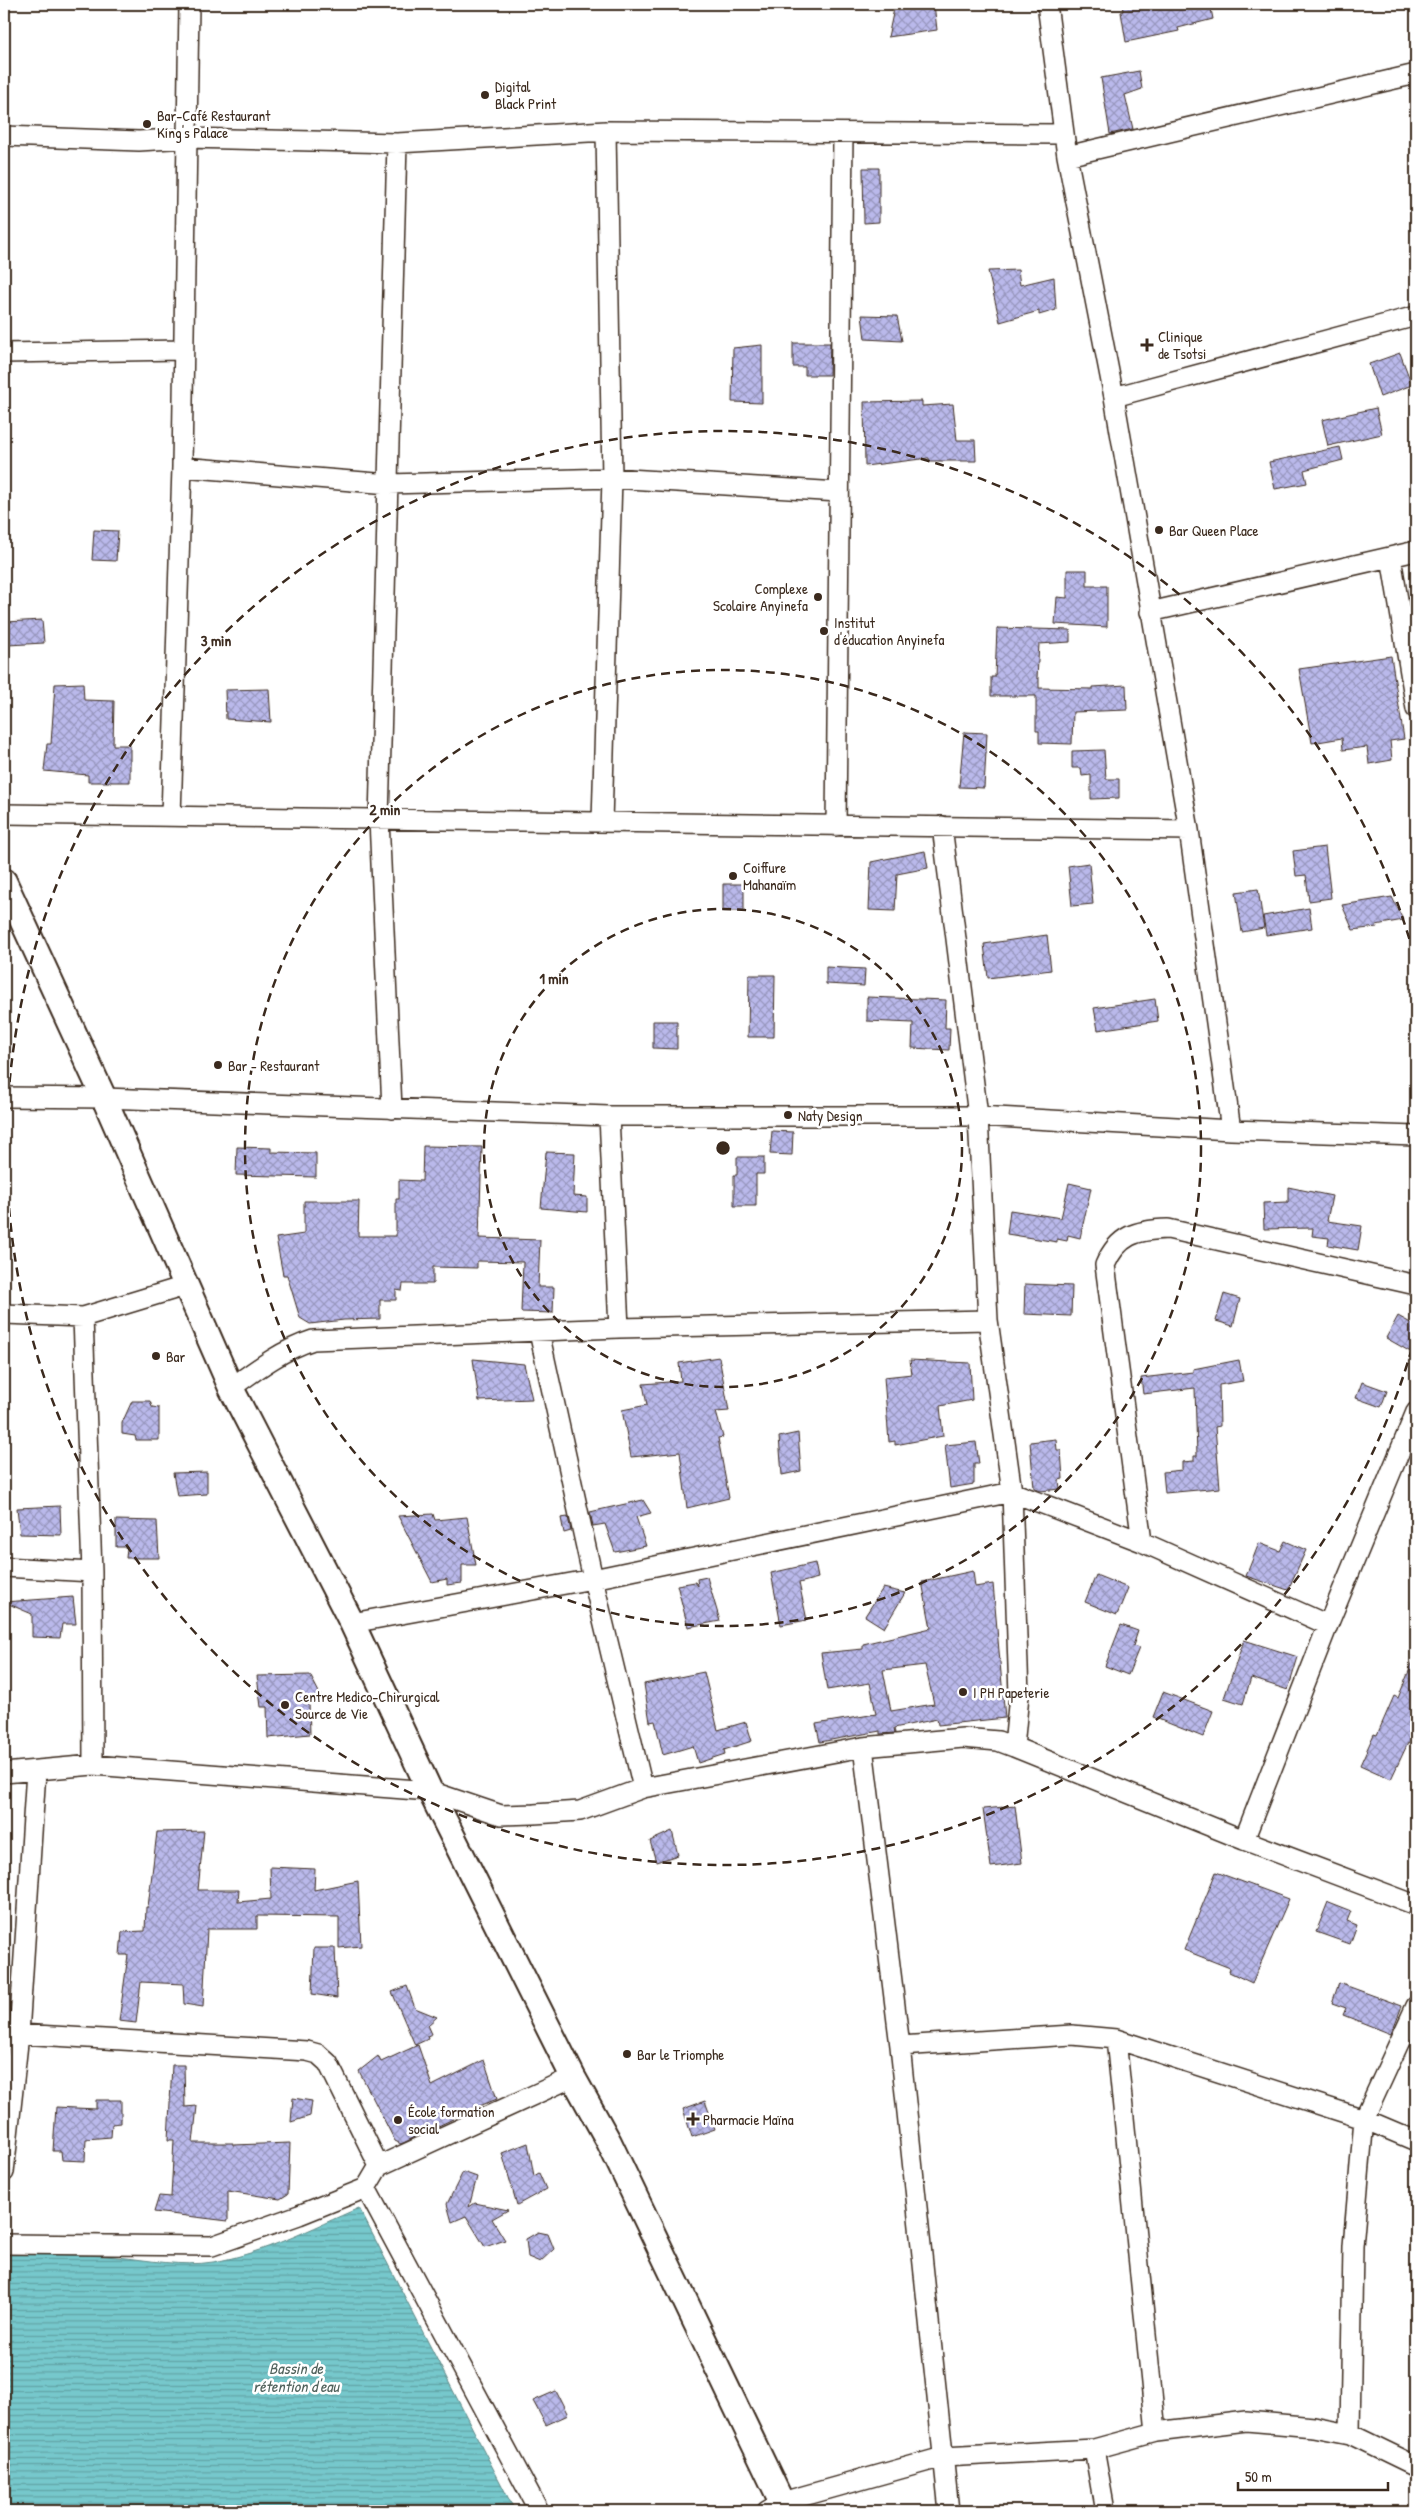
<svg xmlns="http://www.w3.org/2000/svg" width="1420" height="2515" viewBox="0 0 1420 2515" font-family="'Patrick Hand',sans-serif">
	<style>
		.water { fill: url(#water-rules); stroke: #5e8986 }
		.building { fill: url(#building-cross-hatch); stroke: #3b2a1e; fill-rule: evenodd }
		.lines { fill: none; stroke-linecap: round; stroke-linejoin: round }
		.minor-casing { stroke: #3b2a1e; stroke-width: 22 }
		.tertiary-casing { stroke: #3b2a1e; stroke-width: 28 }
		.minor { stroke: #fff; stroke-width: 19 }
		.tertiary { stroke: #fff; stroke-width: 24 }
		.ring { fill: none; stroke: #3b2a1e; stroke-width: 2.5; stroke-dasharray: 9 6 }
		.poi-dot { fill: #3b2a1e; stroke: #fff; stroke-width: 2 }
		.labels { text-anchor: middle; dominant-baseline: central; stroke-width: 5; stroke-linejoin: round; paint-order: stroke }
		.poi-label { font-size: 15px; fill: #3b2a1e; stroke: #fff; text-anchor: start }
		.water-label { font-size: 16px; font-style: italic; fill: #50615b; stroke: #fff }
		.centre { fill: #3b2a1e; stroke: #fff; stroke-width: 2.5 }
		.ring-label { font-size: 15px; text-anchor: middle; font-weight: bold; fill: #3b2a1e; stroke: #fff; stroke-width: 5; stroke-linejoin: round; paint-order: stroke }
	</style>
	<defs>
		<pattern id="water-rules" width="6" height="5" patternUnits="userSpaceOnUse" patternTransform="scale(1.25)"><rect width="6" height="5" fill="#76c8cc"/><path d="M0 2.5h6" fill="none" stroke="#62a3a5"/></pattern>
		<pattern id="building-cross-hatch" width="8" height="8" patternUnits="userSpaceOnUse" patternTransform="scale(1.25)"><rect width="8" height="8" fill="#bab9eb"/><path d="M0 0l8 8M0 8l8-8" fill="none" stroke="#9897be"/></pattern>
	</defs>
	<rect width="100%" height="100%" fill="#fff"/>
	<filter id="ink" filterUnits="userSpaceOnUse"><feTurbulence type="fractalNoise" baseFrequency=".02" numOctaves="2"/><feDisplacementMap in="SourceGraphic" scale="10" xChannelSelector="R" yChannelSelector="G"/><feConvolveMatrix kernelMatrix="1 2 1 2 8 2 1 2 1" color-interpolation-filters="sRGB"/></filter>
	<g filter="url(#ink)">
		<path class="water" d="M 359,2208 L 515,2511 L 4,2511 L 4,2255 C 42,2254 80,2254 118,2257 C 147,2260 183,2267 213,2262 C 263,2254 312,2228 359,2208 Z"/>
		<path class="building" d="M 895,4 L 934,4 L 937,30 L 888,37 Z
			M 1122,4 L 1210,4 L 1213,19 L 1178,28 L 1179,31 L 1126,42 L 1121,12 L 1123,11 Z
			M 1139,71 L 1142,89 L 1125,95 L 1133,129 L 1110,134 L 1101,78 Z
			M 863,168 L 879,168 L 879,222 L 864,223 Z
			M 1018,270 L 1020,285 L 1054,277 L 1056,310 L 1039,315 L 1039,311 L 1000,322 L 988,271 Z
			M 862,315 L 897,316 L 902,341 L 865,339 Z
			M 793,343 L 830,343 L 829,375 L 805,375 L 805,367 L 793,367 Z
			M 762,345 L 762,403 L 732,402 L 733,348 Z
			M 1400,353 L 1412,385 L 1380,397 L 1369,364 Z
			M 922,401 L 922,406 L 953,404 L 957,440 L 975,440 L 976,461 L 929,461 L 929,458 L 865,466 L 864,402 Z
			M 1376,408 L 1382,434 L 1328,446 L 1322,420 Z
			M 1340,447 L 1343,460 L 1304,470 L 1307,483 L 1275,489 L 1269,462 Z
			M 94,530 L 118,531 L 116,561 L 92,560 Z
			M 1067,570 L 1087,570 L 1087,586 L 1107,586 L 1107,627 L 1055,624 L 1057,597 L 1067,598 Z
			M 42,620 L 44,643 L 8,645 L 6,622 Z
			M 997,628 L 1070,630 L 1070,642 L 1039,644 L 1037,678 L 1039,678 L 1039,688 L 1093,689 L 1093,687 L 1126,685 L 1127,710 L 1073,712 L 1072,744 L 1039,743 L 1039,731 L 1036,731 L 1036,696 L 991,696 L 991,677 L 995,677 Z
			M 1391,656 L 1404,739 L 1390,741 L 1392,760 L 1369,764 L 1367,747 L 1343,750 L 1342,738 L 1312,743 L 1299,669 Z
			M 83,683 L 84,700 L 114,701 L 113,745 L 130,745 L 130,782 L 88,782 L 88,775 L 44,771 L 47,744 L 51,744 L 55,684 Z
			M 269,689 L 271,722 L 226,719 L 225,690 Z
			M 964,732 L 987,733 L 984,788 L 959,787 Z
			M 1104,750 L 1106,779 L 1119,779 L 1119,798 L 1091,799 L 1091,775 L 1082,776 L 1081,768 L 1072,768 L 1072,751 Z
			M 1325,847 L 1331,898 L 1309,901 L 1306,875 L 1296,876 L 1293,851 Z
			M 925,851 L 928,868 L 897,874 L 895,911 L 869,910 L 871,862 Z
			M 1089,863 L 1093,904 L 1072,906 L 1068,866 Z
			M 723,884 L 744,884 L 744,911 L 723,911 Z
			M 1258,889 L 1264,928 L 1242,932 L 1236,892 Z
			M 1392,897 L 1403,920 L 1376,925 L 1377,927 L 1353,930 L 1342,905 Z
			M 1309,908 L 1312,928 L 1266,935 L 1263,916 Z
			M 1047,935 L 1051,970 L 988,978 L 984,944 Z
			M 826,967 L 865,969 L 864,986 L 826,984 Z
			M 749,975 L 775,975 L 774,1037 L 748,1037 Z
			M 867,997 L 946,1000 L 945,1028 L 950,1028 L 949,1050 L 912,1048 L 913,1023 L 867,1021 Z
			M 1155,999 L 1158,1021 L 1098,1030 L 1094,1008 Z
			M 653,1021 L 677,1021 L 677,1049 L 653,1048 Z
			M 772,1131 L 793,1132 L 792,1155 L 770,1154 Z
			M 423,1146 L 482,1147 L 479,1238 L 540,1240 L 538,1287 L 554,1287 L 553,1313 L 521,1312 L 523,1262 L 477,1261 L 477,1268 L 433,1267 L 433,1284 L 403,1284 L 402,1291 L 396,1290 L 396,1300 L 380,1300 L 380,1319 L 344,1320 L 310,1324 L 300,1318 L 287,1275 L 283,1275 L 276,1238 L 304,1234 L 304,1201 L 359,1201 L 358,1236 L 396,1236 L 396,1199 L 399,1199 L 399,1180 L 422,1181 Z
			M 237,1147 L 271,1148 L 271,1152 L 316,1153 L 316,1177 L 236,1175 Z
			M 546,1152 L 575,1153 L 573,1196 L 587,1197 L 587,1212 L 541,1208 Z
			M 737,1157 L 764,1157 L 764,1174 L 756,1174 L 756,1206 L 734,1206 L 734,1175 L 737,1175 Z
			M 1069,1183 L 1091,1188 L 1080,1238 L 1068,1235 L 1067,1241 L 1057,1239 L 1057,1242 L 1007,1234 L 1010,1210 L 1061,1218 Z
			M 1288,1187 L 1332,1196 L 1327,1221 L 1362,1226 L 1358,1250 L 1328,1245 L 1329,1238 L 1312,1236 L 1313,1228 L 1264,1229 L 1263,1203 L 1288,1202 Z
			M 1025,1284 L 1072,1286 L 1071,1316 L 1024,1314 Z
			M 1224,1294 L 1240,1299 L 1233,1326 L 1216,1321 Z
			M 1398,1316 L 1416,1326 L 1416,1355 L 1386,1338 Z
			M 719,1357 L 729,1411 L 716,1412 L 723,1437 L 718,1438 L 729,1498 L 687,1508 L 680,1452 L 631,1457 L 622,1410 L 647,1405 L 643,1384 L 681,1381 L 679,1363 Z
			M 473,1359 L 524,1364 L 532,1399 L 479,1401 Z
			M 910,1360 L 970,1363 L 972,1400 L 940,1406 L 943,1436 L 895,1445 L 895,1441 L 889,1442 L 884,1377 L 912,1374 Z
			M 1239,1360 L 1243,1381 L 1219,1385 L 1220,1426 L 1215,1427 L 1220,1488 L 1165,1493 L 1163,1472 L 1182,1470 L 1182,1462 L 1194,1461 L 1194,1456 L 1197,1456 L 1195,1388 L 1143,1394 L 1141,1378 L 1193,1372 L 1193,1369 Z
			M 1362,1382 L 1387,1391 L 1381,1407 L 1356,1398 Z
			M 132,1401 L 150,1401 L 152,1407 L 159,1408 L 159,1440 L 136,1440 L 135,1436 L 122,1434 L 122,1423 Z
			M 798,1433 L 801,1471 L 782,1475 L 779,1437 Z
			M 1056,1439 L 1057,1450 L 1061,1450 L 1063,1479 L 1059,1480 L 1060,1489 L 1040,1491 L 1034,1488 L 1030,1442 Z
			M 976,1442 L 979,1464 L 974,1464 L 974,1484 L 950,1488 L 945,1445 Z
			M 207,1472 L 207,1494 L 177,1496 L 173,1473 Z
			M 643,1500 L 651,1513 L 636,1517 L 646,1546 L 615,1552 L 605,1524 L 593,1526 L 590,1512 Z
			M 60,1506 L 61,1535 L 20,1534 L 17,1508 Z
			M 433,1514 L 435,1520 L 467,1517 L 476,1565 L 462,1565 L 462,1583 L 447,1585 L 447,1579 L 432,1582 L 398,1516 Z
			M 568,1517 L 571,1531 L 564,1533 L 561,1518 Z
			M 116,1520 L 157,1521 L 159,1558 L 126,1558 L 127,1547 L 116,1547 Z
			M 1285,1541 L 1306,1550 L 1288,1590 L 1246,1576 L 1259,1543 L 1280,1551 Z
			M 815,1563 L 818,1578 L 799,1583 L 807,1620 L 781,1625 L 771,1573 Z
			M 973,1571 L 975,1587 L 993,1584 L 1005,1718 L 938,1725 L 937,1719 L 894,1728 L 895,1733 L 880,1734 L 880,1731 L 820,1742 L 816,1724 L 876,1714 L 870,1683 L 827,1690 L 821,1653 L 863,1649 L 863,1644 L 931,1628 L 922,1582 ZM 925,1665 L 934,1704 L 891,1711 L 883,1670 Z
			M 1096,1575 L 1128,1588 L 1117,1615 L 1085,1602 Z
			M 707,1577 L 720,1621 L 688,1627 L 677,1585 L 695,1582 L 698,1586 L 697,1579 Z
			M 883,1588 L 905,1593 L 884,1628 L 865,1616 Z
			M 73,1597 L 76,1624 L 62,1624 L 60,1638 L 32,1637 L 32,1614 L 4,1602 Z
			M 1121,1625 L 1138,1631 L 1133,1646 L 1139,1648 L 1128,1675 L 1105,1666 Z
			M 1244,1640 L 1298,1657 L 1288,1690 L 1251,1678 L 1243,1704 L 1224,1698 Z
			M 1416,1654 L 1416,1747 L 1408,1743 L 1391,1779 L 1360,1765 L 1374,1734 L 1377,1735 L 1394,1696 L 1398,1698 Z
			M 704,1672 L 718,1730 L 746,1722 L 752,1741 L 724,1750 L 725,1754 L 698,1763 L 693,1746 L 663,1755 L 655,1721 L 650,1722 L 644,1684 Z
			M 310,1675 L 324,1702 L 309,1703 L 310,1734 L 268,1738 L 267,1707 L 261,1707 L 257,1676 Z
			M 1163,1692 L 1213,1711 L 1203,1737 L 1153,1717 Z
			M 1015,1806 L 1022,1863 L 991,1867 L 983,1809 Z
			M 204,1831 L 198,1890 L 239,1890 L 238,1902 L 271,1899 L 270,1867 L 315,1869 L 314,1890 L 358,1881 L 361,1946 L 339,1948 L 339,1917 L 257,1916 L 257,1929 L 207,1929 L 203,2007 L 184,2004 L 183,1984 L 141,1982 L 136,2023 L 119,2021 L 128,1955 L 120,1955 L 122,1932 L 145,1931 L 146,1907 L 148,1907 L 157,1832 Z
			M 672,1831 L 678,1855 L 656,1862 L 650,1841 Z
			M 1216,1872 L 1289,1899 L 1252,1983 L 1229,1972 L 1230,1968 L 1184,1950 Z
			M 1328,1902 L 1351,1911 L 1347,1921 L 1357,1925 L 1350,1944 L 1316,1932 Z
			M 314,1948 L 335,1948 L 337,1998 L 312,1994 Z
			M 1339,1983 L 1402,2006 L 1391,2034 L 1343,2015 L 1346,2008 L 1332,2003 Z
			M 407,1986 L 415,2008 L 437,2017 L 428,2025 L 432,2034 L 427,2036 L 428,2039 L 415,2045 L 392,1992 Z
			M 418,2045 L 432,2086 L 484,2060 L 497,2099 L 452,2117 L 453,2119 L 401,2144 L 395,2141 L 359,2071 L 378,2056 L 381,2062 Z
			M 172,2065 L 184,2065 L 185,2107 L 197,2106 L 193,2143 L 233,2143 L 233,2145 L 290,2143 L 288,2194 L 280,2199 L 228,2191 L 228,2221 L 154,2212 L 159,2196 L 171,2197 L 174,2140 L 168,2140 Z
			M 293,2098 L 312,2101 L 310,2116 L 291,2122 Z
			M 96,2100 L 121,2100 L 121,2123 L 112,2124 L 111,2137 L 86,2139 L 85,2161 L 62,2160 L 61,2151 L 53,2151 L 56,2107 L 96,2109 Z
			M 705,2101 L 715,2129 L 692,2137 L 683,2109 Z
			M 528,2143 L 534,2176 L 539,2173 L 546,2189 L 517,2205 L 502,2153 Z
			M 463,2172 L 477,2177 L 469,2207 L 475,2203 L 508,2210 L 492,2219 L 505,2240 L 485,2247 L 466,2216 L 452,2222 L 447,2204 Z
			M 538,2232 L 548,2234 L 554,2249 L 540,2262 L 528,2257 L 526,2239 Z
			M 556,2391 L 568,2415 L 546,2425 L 533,2401 Z"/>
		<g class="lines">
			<defs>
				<path id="minor" d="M 1047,4 L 1067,156 L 1114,397 L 1189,830 L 1231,1130
					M 4,136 L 139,141 L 187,138 L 397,143 L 606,131 L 1064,134
					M 1067,156 L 1416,74
					M 4,353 L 182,350
					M 1114,397 L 1416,316
					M 182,467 L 389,484 L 612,478 L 839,492
					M 1391,557 L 1416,709
					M 1150,612 L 1416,551
					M 4,814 L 1189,830
					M 171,816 L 182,467 L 189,4
					M 602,822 L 612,478 L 606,131
					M 836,826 L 843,133
					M 942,826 L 978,1116 L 988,1320 L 1012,1492 L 1019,1695 L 1014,1747
					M 4,1097 L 104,1098 L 609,1116 L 978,1116 L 1231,1130 L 1416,1136
					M 392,1109 L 379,819 L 397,143
					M 609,1116 L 619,1328
					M 4,1314 L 83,1317
					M 539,1332 L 593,1579 L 643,1788
					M 231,1388 C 257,1369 282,1350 313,1340 L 619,1328 L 988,1320
					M 1142,1542 L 1105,1265 C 1118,1235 1136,1230 1168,1229 L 1416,1285
					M 4,1567 L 92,1572
					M 352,1623 L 593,1579 L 1012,1492 L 1142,1542 L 1328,1625
					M 863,1747 L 900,2046 L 949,2511
					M 93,1765 L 92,1572 L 83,1317 L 185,1286
					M 4,1773 L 93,1765 L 430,1791 L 501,1815 L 534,1814 L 580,1811 L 643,1788 L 863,1747 L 963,1738 L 998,1741 L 1014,1747 L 1244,1840 L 1416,1905
					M 1244,1840 L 1328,1625 L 1416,1412
					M 19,2034 L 307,2051 L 318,2054 L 328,2063 L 379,2166
					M 1116,2039 L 1156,2432
					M 900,2046 L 1072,2035 L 1116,2039 L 1364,2119 L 1416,2141
					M 4,2172 L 19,2034 L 36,1771
					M 366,2188 L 539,2511
					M 4,2244 L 212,2246 L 299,2215 L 366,2188 L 379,2166 L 573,2077
					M 1350,2434 L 1353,2246 L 1364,2119 L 1416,2006
					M 1094,2449 L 1105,2511
					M 767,2511 L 782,2502 L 943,2457 L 1094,2449 L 1156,2432 L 1246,2421 L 1314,2427 L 1350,2434 L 1416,2466"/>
				<path id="tertiary" d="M 4,881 L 104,1098 L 231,1388 L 352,1623 L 430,1791 L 573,2077 L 609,2142 L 786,2511"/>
			</defs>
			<use href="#minor" class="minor-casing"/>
			<use href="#tertiary" class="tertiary-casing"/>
			<use href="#minor" class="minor"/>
			<use href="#tertiary" class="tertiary"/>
		</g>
	</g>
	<g class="ring">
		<circle cx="723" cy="1148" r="239"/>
		<circle cx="723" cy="1148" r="478"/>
		<path d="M1416 1334A717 717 0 1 1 1416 962"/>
	</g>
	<g class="poi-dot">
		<circle cx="485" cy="95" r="5"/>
		<circle cx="147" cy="124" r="5"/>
		<path d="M1144.5 337.5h5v5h5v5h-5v5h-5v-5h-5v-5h5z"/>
		<circle cx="1159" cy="530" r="5"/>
		<circle cx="818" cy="597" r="5"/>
		<circle cx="824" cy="631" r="5"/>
		<circle cx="733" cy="876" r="5"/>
		<circle cx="218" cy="1065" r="5"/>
		<circle cx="788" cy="1115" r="5"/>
		<circle cx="156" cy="1356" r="5"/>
		<circle cx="963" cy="1692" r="5"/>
		<circle cx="285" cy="1705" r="5"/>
		<circle cx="627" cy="2054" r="5"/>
		<path d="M690.5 2111.5h5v5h5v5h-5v5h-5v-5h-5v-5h5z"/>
		<circle cx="398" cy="2120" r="5"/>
	</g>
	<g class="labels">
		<g class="poi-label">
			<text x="495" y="86">Digital<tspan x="495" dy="17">Black Print</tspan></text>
			<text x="157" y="115">Bar-Café Restaurant<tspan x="157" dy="17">King's Palace</tspan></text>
			<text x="1158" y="336">Clinique<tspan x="1158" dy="17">de Tsotsi</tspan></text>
			<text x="1169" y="530">Bar Queen Place</text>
			<text x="808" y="588" text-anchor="end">Complexe<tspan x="808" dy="17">Scolaire Anyinefa</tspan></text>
			<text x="834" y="622">Institut<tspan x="834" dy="17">d'éducation Anyinefa</tspan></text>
			<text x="743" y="867">Coiffure<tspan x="743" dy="17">Mahanaïm</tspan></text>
			<text x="228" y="1065">Bar - Restaurant</text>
			<text x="798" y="1115">Naty Design</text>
			<text x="166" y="1356">Bar</text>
			<text x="973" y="1692">I PH Papeterie</text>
			<text x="295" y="1696">Centre Medico-Chirurgical<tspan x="295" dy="17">Source de Vie</tspan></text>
			<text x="637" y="2054">Bar le Triomphe</text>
			<text x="408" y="2111">École formation<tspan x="408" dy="17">social</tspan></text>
			<text x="703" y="2119">Pharmacie Maïna</text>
		</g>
		<g class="water-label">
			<text x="296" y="2368">Bassin de<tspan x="296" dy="18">rétention d'eau</tspan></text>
		</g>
	</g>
	<circle cx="723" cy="1148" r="8" class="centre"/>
	<g class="ring-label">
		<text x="216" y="646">3 min</text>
		<text x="385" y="815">2 min</text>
		<text x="554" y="984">1 min</text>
	</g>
	<rect width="1420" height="2515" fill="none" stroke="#fff" stroke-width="20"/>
	<rect x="10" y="10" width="1400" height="2495" fill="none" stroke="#3b2a1e" stroke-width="2" filter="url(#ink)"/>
	<path d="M1238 2482v8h150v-8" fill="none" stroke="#3b2a1e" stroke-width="2.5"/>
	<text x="1245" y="2482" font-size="15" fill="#3b2a1e" stroke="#ffffff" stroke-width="4" paint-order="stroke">50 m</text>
</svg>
